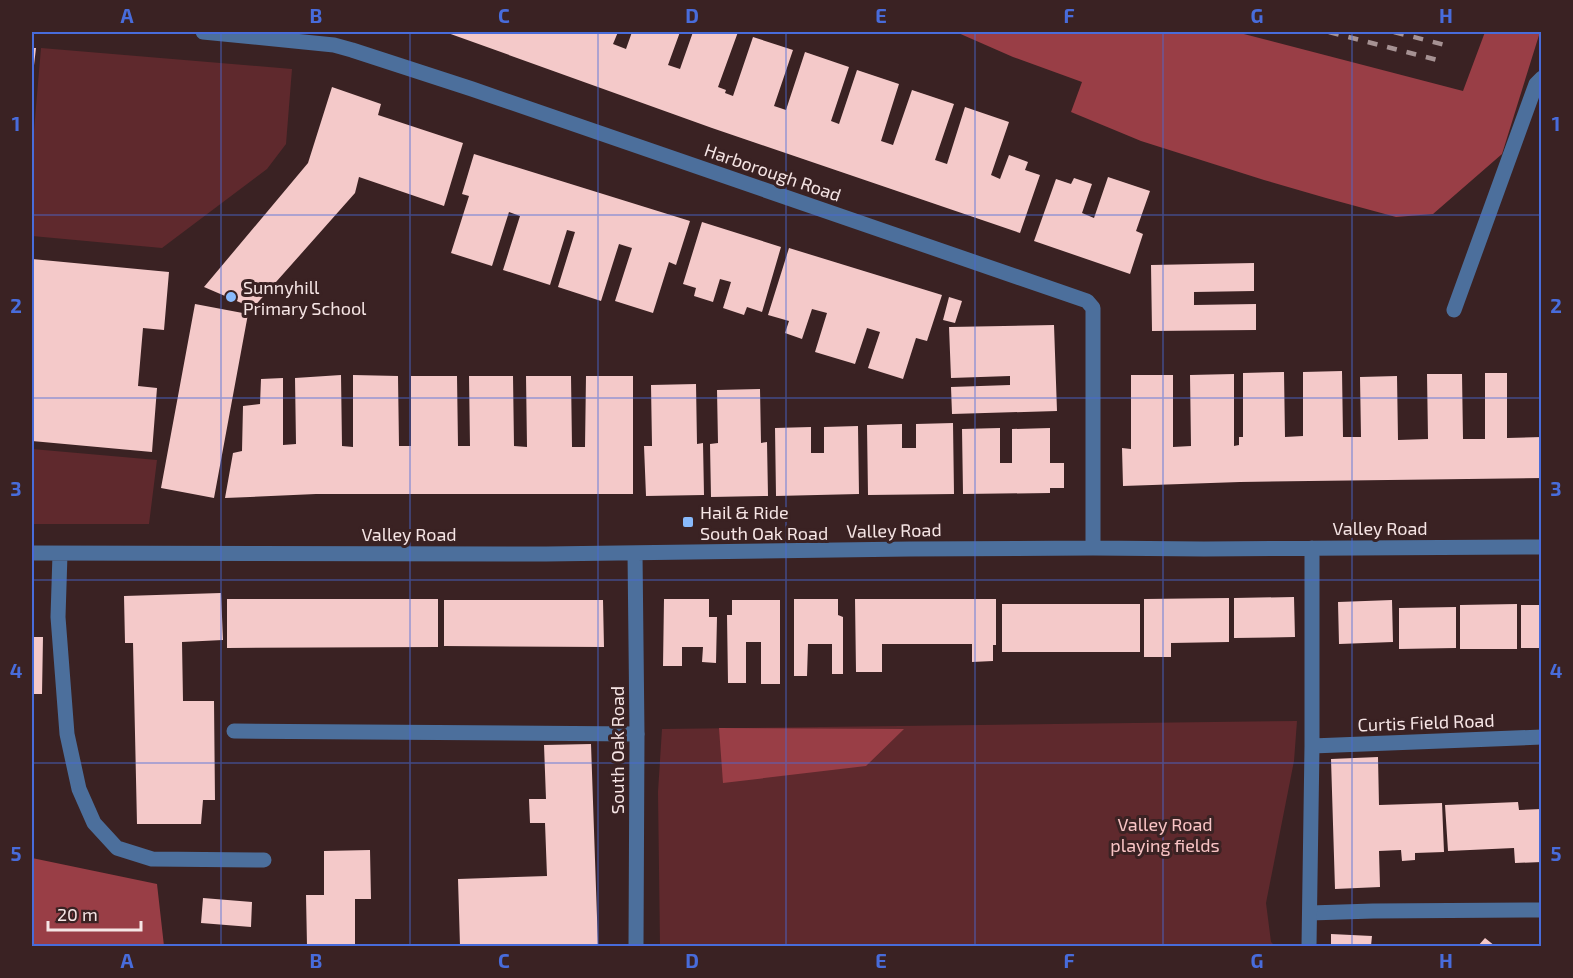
<svg xmlns="http://www.w3.org/2000/svg" width="1573" height="978" viewBox="0 0 1573 978" font-family="'Exo 2',sans-serif">
	<style>
		.green { fill: #5f292d }
		.forest { fill: #993e46 }
		.building { fill: #f4c9c9 }
		.lines { fill: none; stroke-linecap: round; stroke-linejoin: round }
		.lane { stroke: #4c6f9c; stroke-width: 15 }
		.street { stroke: #4c6f9c; stroke-width: 15 }
		.rail { stroke: #a69293; stroke-width: 4.5; stroke-dasharray: 10 10; stroke-linecap: butt }
		.grid { fill: none; stroke: #486cdb; stroke-width: 1.5; stroke-opacity: 0.55 }
		.poi-dot { fill: #88bafc; stroke: #3a2223; stroke-width: 2 }
		.labels { text-anchor: middle; dominant-baseline: central; stroke-width: 6; stroke-linejoin: round; paint-order: stroke }
		.street-label { font-size: 18px; fill: #f6e5e5; stroke: #3a2223 }
		.poi-label { font-size: 18px; fill: #f6e5e5; stroke: #3a2223; text-anchor: start }
		.park-label { font-size: 18px; fill: #f9c4c5; stroke: #3a2223 }
		.neatline { fill: none; stroke: #486cdb; stroke-width: 2 }
		.grid-label { font-size: 20px; text-anchor: middle; font-weight: bold; fill: #486cdb }
	</style>
	<rect width="100%" height="100%" fill="#3a2223"/>
	<path class="green" d="M 41,48 L 292,69 L 286,144 L 267,169 L 162,248 L 32,236 L 32,154 Z
		M 32,449 L 157,460 L 149,524 L 32,524 Z
		M 1297,721 L 1294,761 L 1266,903 L 1271,942 L 1275,946 L 660,946 L 658,792 L 662,729 Z"/>
	<path class="forest" d="M 956,32 L 1236,32 L 1463,91 L 1485,32 L 1540,32 L 1502,154 L 1433,214 L 1396,217 L 1326,198 L 1264,180 L 1141,141 L 1071,112 L 1082,82 L 1013,57 Z
		M 719,728 L 904,729 L 866,766 L 723,783 Z
		M 32,858 L 157,884 L 164,946 L 32,946 Z"/>
	<path class="building" d="M 445,32 L 564,32 L 570,34 L 571,32 L 618,32 L 613,44 L 626,49 L 632,32 L 680,32 L 668,65 L 680,69 L 693,32 L 738,32 L 718,87 L 726,90 L 725,93 L 733,96 L 753,37 L 793,50 L 774,106 L 786,110 L 805,52 L 849,67 L 831,121 L 839,124 L 857,70 L 899,84 L 881,141 L 893,145 L 912,90 L 954,104 L 935,160 L 947,164 L 965,107 L 1009,122 L 991,175 L 1000,179 L 1009,155 L 1028,162 L 1025,170 L 1040,175 L 1020,233 L 712,128 Z
		M 32,48 L 36,48 L 33,74 L 32,74 Z
		M 332,87 L 381,104 L 378,115 L 463,143 L 444,206 L 359,177 L 355,193 L 253,308 L 204,287 L 308,163 Z
		M 474,154 L 690,221 L 676,265 L 669,262 L 653,313 L 615,301 L 632,248 L 619,244 L 601,301 L 558,287 L 575,232 L 567,230 L 550,285 L 503,270 L 520,216 L 509,212 L 492,266 L 451,253 L 469,196 L 462,194 Z
		M 1108,177 L 1150,191 L 1136,231 L 1143,234 L 1130,274 L 1034,241 L 1056,179 L 1071,184 L 1074,178 L 1092,184 L 1082,213 L 1094,218 Z
		M 702,222 L 781,247 L 762,312 L 747,307 L 744,315 L 723,308 L 731,282 L 720,279 L 713,302 L 694,296 L 696,288 L 683,284 Z
		M 789,248 L 942,295 L 927,341 L 916,338 L 903,379 L 868,368 L 880,332 L 867,328 L 855,364 L 815,352 L 827,313 L 812,309 L 802,339 L 785,333 L 789,321 L 768,315 Z
		M 32,259 L 169,272 L 164,330 L 143,328 L 138,386 L 157,388 L 152,452 L 32,441 Z
		M 1254,263 L 1254,291 L 1194,292 L 1194,305 L 1256,304 L 1256,330 L 1152,331 L 1151,265 Z
		M 949,297 L 962,301 L 955,323 L 943,320 Z
		M 195,304 L 248,314 L 214,498 L 161,488 Z
		M 1054,325 L 1057,411 L 952,414 L 951,387 L 1010,385 L 1010,376 L 951,378 L 949,327 Z
		M 1342,371 L 1343,437 L 1361,437 L 1360,377 L 1397,376 L 1398,440 L 1428,439 L 1427,374 L 1462,374 L 1463,439 L 1485,439 L 1485,373 L 1507,373 L 1507,438 L 1542,437 L 1542,478 L 1240,482 L 1123,486 L 1122,448 L 1131,449 L 1131,375 L 1173,375 L 1173,447 L 1191,446 L 1190,375 L 1234,374 L 1234,446 L 1239,445 L 1239,437 L 1243,437 L 1243,373 L 1284,372 L 1285,437 L 1303,436 L 1303,372 Z
		M 341,375 L 342,446 L 353,447 L 353,375 L 398,376 L 399,446 L 411,446 L 411,376 L 457,376 L 458,446 L 470,446 L 469,376 L 513,376 L 514,446 L 527,447 L 526,376 L 571,376 L 572,447 L 585,447 L 586,376 L 633,376 L 633,494 L 316,494 L 225,498 L 233,453 L 242,451 L 243,406 L 260,404 L 261,379 L 283,378 L 283,445 L 296,444 L 295,378 Z
		M 696,384 L 697,444 L 703,443 L 704,495 L 646,496 L 644,446 L 652,446 L 651,385 Z
		M 760,389 L 761,443 L 767,442 L 768,496 L 711,497 L 710,444 L 718,443 L 717,390 Z
		M 953,423 L 954,494 L 868,495 L 867,425 L 902,424 L 902,448 L 916,448 L 916,424 Z
		M 858,426 L 859,494 L 776,496 L 775,428 L 811,427 L 811,453 L 824,453 L 824,427 Z
		M 1000,428 L 1000,463 L 1012,463 L 1012,429 L 1050,428 L 1050,463 L 1064,463 L 1064,488 L 1050,488 L 1050,493 L 963,494 L 962,429 Z
		M 221,593 L 223,640 L 182,642 L 183,701 L 214,701 L 215,800 L 203,800 L 201,824 L 137,824 L 133,643 L 125,643 L 124,596 Z
		M 1294,597 L 1295,637 L 1234,638 L 1234,598 Z
		M 1229,598 L 1229,642 L 1171,643 L 1171,657 L 1144,657 L 1144,599 Z
		M 227,599 L 438,599 L 438,647 L 227,648 Z
		M 664,599 L 709,599 L 709,617 L 717,617 L 716,663 L 702,662 L 703,647 L 682,647 L 682,666 L 663,666 Z
		M 794,599 L 838,599 L 838,615 L 843,617 L 843,674 L 832,674 L 832,644 L 808,644 L 807,676 L 794,676 Z
		M 855,599 L 996,599 L 996,645 L 993,645 L 993,661 L 972,662 L 972,644 L 882,644 L 882,672 L 856,672 Z
		M 444,600 L 603,600 L 604,647 L 444,646 Z
		M 732,600 L 780,600 L 780,684 L 761,684 L 761,642 L 746,642 L 746,683 L 728,683 L 727,615 L 732,615 Z
		M 1392,600 L 1393,642 L 1339,644 L 1338,602 Z
		M 1002,604 L 1140,604 L 1140,652 L 1002,652 Z
		M 1517,604 L 1517,649 L 1460,649 L 1460,605 Z
		M 1521,605 L 1542,605 L 1542,648 L 1521,648 Z
		M 1456,607 L 1456,648 L 1399,649 L 1399,608 Z
		M 32,637 L 43,637 L 42,694 L 32,694 Z
		M 591,744 L 598,946 L 460,946 L 458,879 L 547,876 L 545,823 L 530,823 L 529,799 L 546,799 L 544,745 Z
		M 1378,757 L 1379,805 L 1442,803 L 1444,852 L 1415,853 L 1415,860 L 1402,861 L 1401,850 L 1379,851 L 1380,887 L 1335,889 L 1331,759 Z
		M 1518,802 L 1519,810 L 1542,809 L 1542,862 L 1515,863 L 1514,848 L 1448,851 L 1445,805 Z
		M 370,850 L 371,899 L 355,899 L 355,946 L 307,946 L 306,895 L 324,895 L 324,851 Z
		M 203,898 L 252,902 L 251,927 L 201,923 Z
		M 1331,934 L 1372,936 L 1371,946 L 1331,946 Z
		M 1485,938 L 1495,946 L 1478,946 Z"/>
	<g class="lines">
		<path class="lane" d="M 1454,310 L 1536,84 L 1542,78
			M 234,731 L 637,734
			M 1310,913 L 1373,911 L 1542,910"/>
		<path class="street" d="M 203,32 L 334,45 L 352,50 L 472,89 L 1087,301 L 1093,308 L 1093,548
			M 32,553 L 546,554 L 910,549 L 1093,548 L 1204,549 L 1542,547
			M 635,553 L 637,734 L 636,946
			M 60,554 L 58,617 L 67,734 L 79,789 L 94,823 L 117,848 L 152,859 L 264,860
			M 1312,746 L 1542,737
			M 1309,946 L 1312,746 L 1312,548"/>
		<path class="rail" d="M 1329,32 L 1445,62
			M 1394,32 L 1449,46"/>
	</g>
	<path class="grid" d="M 221,32 L 221,946M 410,32 L 410,946M 598,32 L 598,946M 786,32 L 786,946M 975,32 L 975,946M 1163,32 L 1163,946M 1352,32 L 1352,946M 32,215 L 1542,215M 32,398 L 1542,398M 32,580 L 1542,580M 32,763 L 1542,763"/>
	<g class="poi-dot">
		<circle cx="231" cy="297" r="6"/>
		<rect x="682" y="516" width="12" height="12" rx="3"/>
	</g>
	<g class="labels">
		<g class="street-label">
			<text transform="translate(773 172) rotate(19)">Harborough Road</text>
			<text x="1380" y="528">Valley Road</text>
			<text transform="translate(894 530) rotate(-1)">Valley Road</text>
			<text x="409" y="534">Valley Road</text>
			<text transform="translate(1426 722) rotate(-2)">Curtis Field Road</text>
			<text transform="translate(617 750) rotate(-90)">South Oak Road</text>
		</g>
		<g class="poi-label">
			<text x="243" y="287">Sunnyhill<tspan x="243" dy="21">Primary School</tspan></text>
			<text x="700" y="512">Hail &amp; Ride<tspan x="700" dy="21">South Oak Road</tspan></text>
		</g>
		<g class="park-label">
			<text x="1165" y="824">Valley Road<tspan x="1165" dy="21">playing fields</tspan></text>
		</g>
	</g>
	<rect width="1573" height="978" fill="none" stroke="#3a2223" stroke-width="66"/>
	<path d="M48 921v9h93v-9" fill="none" stroke="#f6e5e5" stroke-width="3"/>
	<text x="57" y="921" font-size="18" fill="#f6e5e5" stroke="#3a2223" stroke-width="4.5" paint-order="stroke">20 m</text>
	<rect x="33" y="33" width="1507" height="912" class="neatline"/>
	<g class="grid-label">
		<text x="127" y="23">A</text>
		<text x="316" y="23">B</text>
		<text x="504" y="23">C</text>
		<text x="692" y="23">D</text>
		<text x="881" y="23">E</text>
		<text x="1069" y="23">F</text>
		<text x="1257" y="23">G</text>
		<text x="1446" y="23">H</text>
		<text x="16" y="131">1</text>
		<text x="1556" y="131">1</text>
		<text x="16" y="313">2</text>
		<text x="1556" y="313">2</text>
		<text x="16" y="496">3</text>
		<text x="1556" y="496">3</text>
		<text x="16" y="678">4</text>
		<text x="1556" y="678">4</text>
		<text x="16" y="861">5</text>
		<text x="1556" y="861">5</text>
		<text x="127" y="968">A</text>
		<text x="316" y="968">B</text>
		<text x="504" y="968">C</text>
		<text x="692" y="968">D</text>
		<text x="881" y="968">E</text>
		<text x="1069" y="968">F</text>
		<text x="1257" y="968">G</text>
		<text x="1446" y="968">H</text>
	</g>
</svg>
